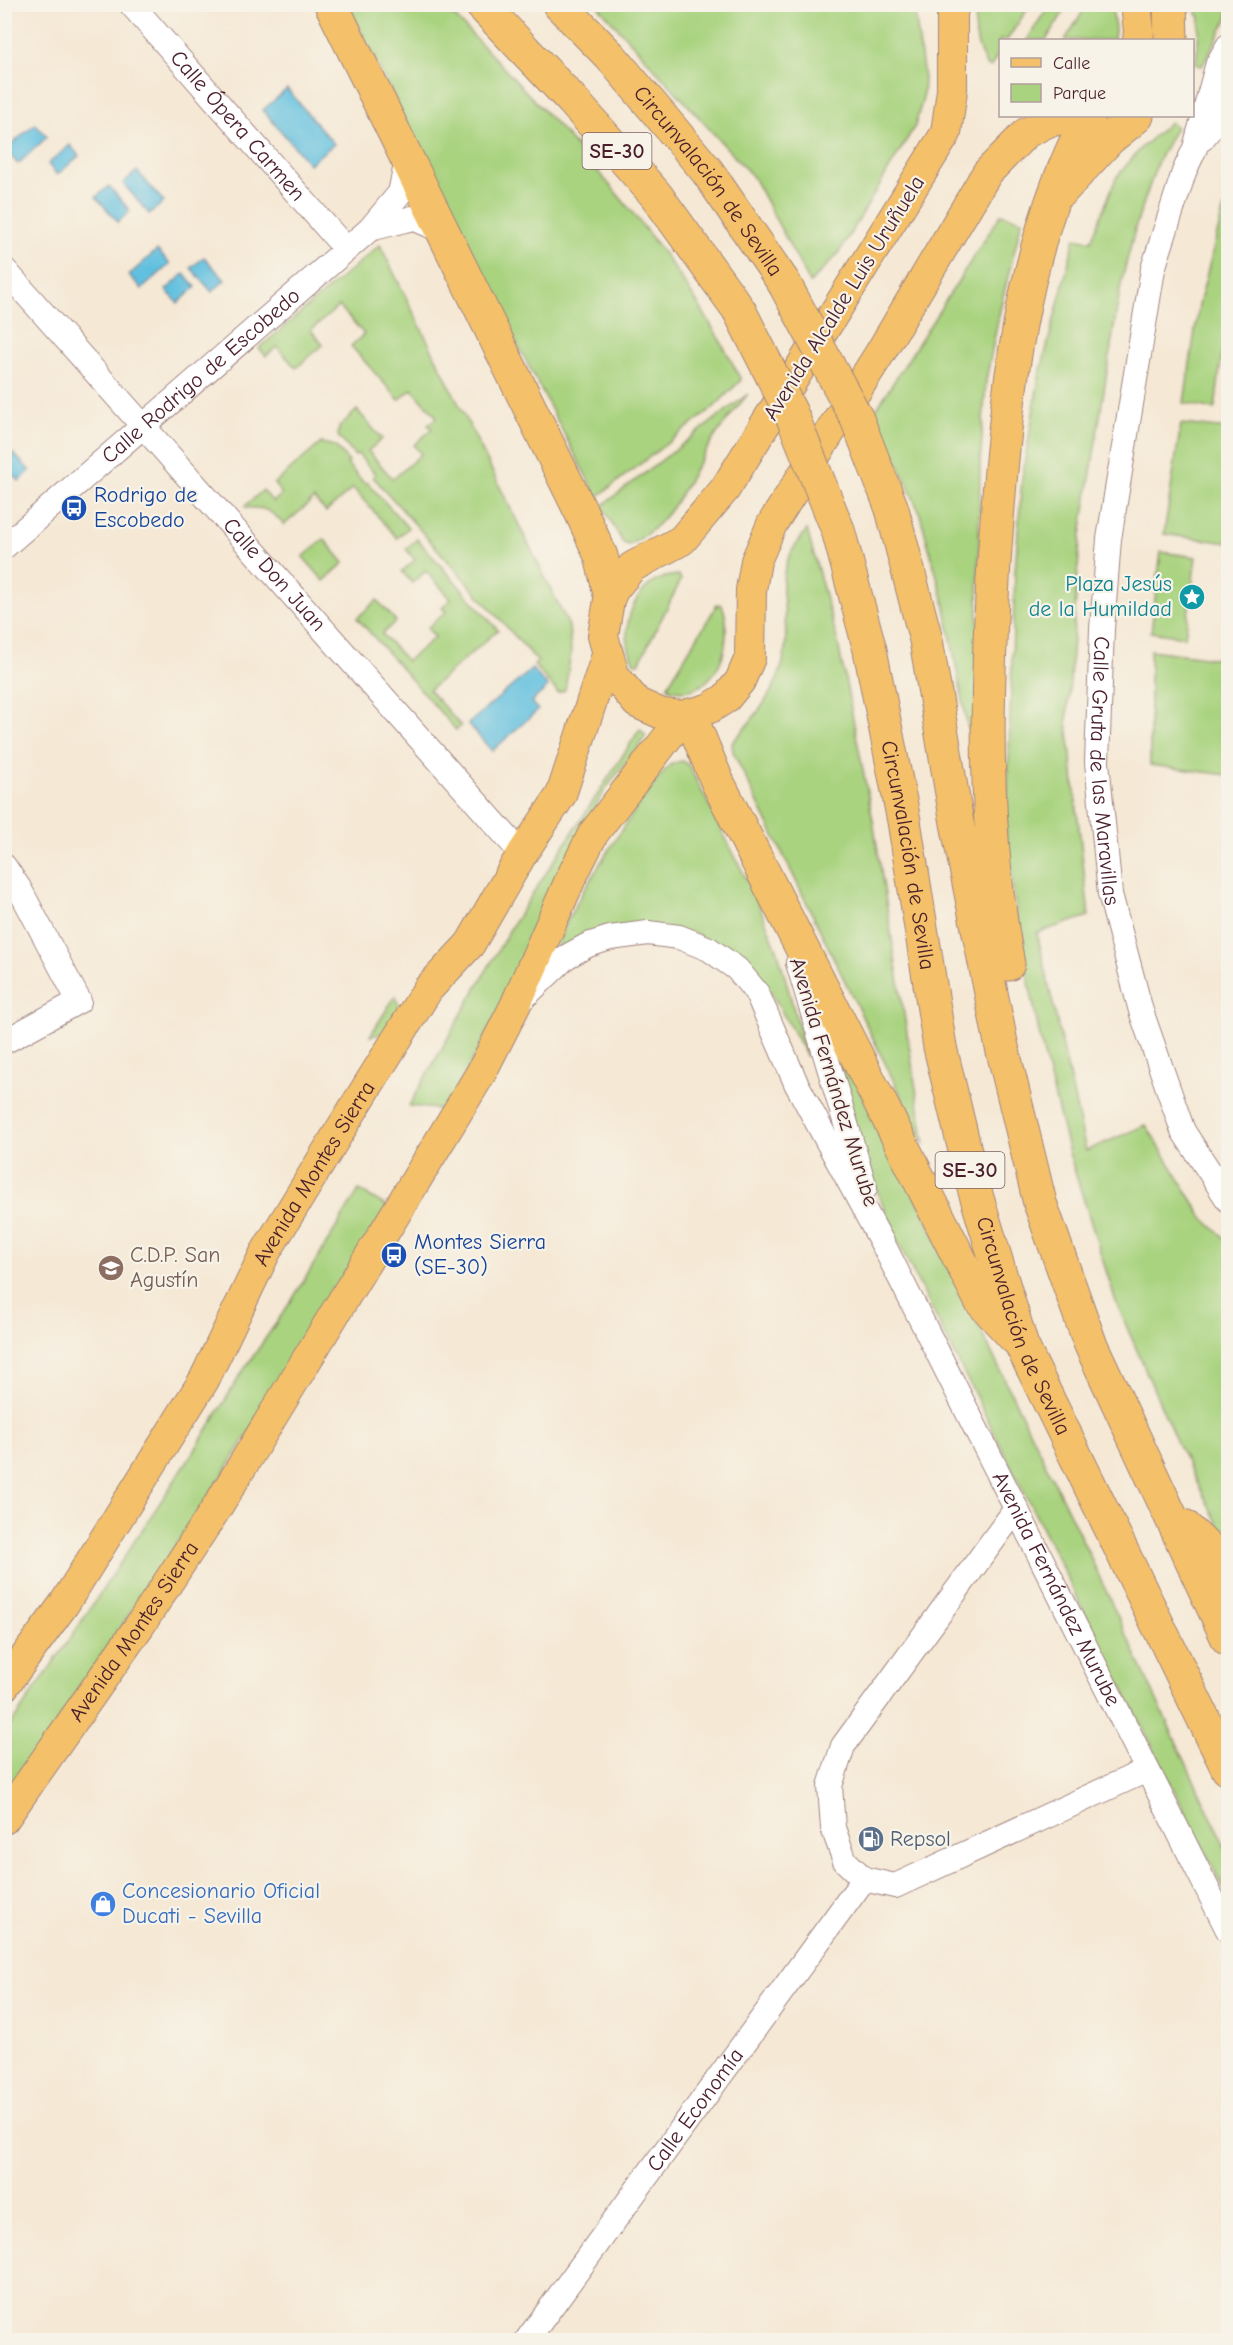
<svg xmlns="http://www.w3.org/2000/svg" width="1233" height="2345" viewBox="0 0 1233 2345" font-family="'Comic Neue',sans-serif">
	<style>
		.green { fill: #a9d37f; stroke: #7a7955; stroke-width: 1.5 }
		.water { fill: #61c0df; stroke: #567085; stroke-width: 1.5 }
		.lines { fill: none; stroke-linecap: round; stroke-linejoin: round }
		.minor-casing { stroke: #a08480; stroke-width: 26 }
		.major-casing { stroke: #a08480; stroke-width: 32 }
		.highway-casing { stroke: #a08480; stroke-width: 35 }
		.minor { stroke: #fff; stroke-width: 24 }
		.major { stroke: #f4c16a; stroke-width: 30 }
		.highway { stroke: #f4c16a; stroke-width: 33 }
		.highway-bridge-casing { stroke: #a08480; stroke-width: 35; stroke-linecap: butt }
		.highway-bridge { stroke: #f4c16a; stroke-width: 33 }
		.labels { text-anchor: middle; dominant-baseline: central; stroke-width: 4.5; stroke-linejoin: round; paint-order: stroke }
		.shield { fill: #f7f3e8; stroke: #7e5f64; stroke-width: 1.5 }
		.shield-label { font-size: 21px; font-weight: bold; fill: #4a1f2b }
		.street-label { font-size: 22px; fill: #4a1f2b; stroke: #f7f3e8 }
		.transit-label { font-size: 22px; fill: #164399; stroke: #f7f3e8; text-anchor: start }
		.culture-label { font-size: 22px; fill: #0d838f; stroke: #f7f3e8; text-anchor: end }
		.education-label { font-size: 22px; fill: #785e54; stroke: #f7f3e8; text-anchor: start }
		.service-label { font-size: 22px; fill: #4e5e75; stroke: #f7f3e8; text-anchor: start }
		.shop-label { font-size: 22px; fill: #366cbe; stroke: #f7f3e8; text-anchor: start }
	</style>
	<rect width="100%" height="100%" fill="#f7f3e8"/>
	<filter id="ink" filterUnits="userSpaceOnUse"><feTurbulence type="fractalNoise" baseFrequency=".0167" numOctaves="2"/><feDisplacementMap in="SourceGraphic" scale="12" xChannelSelector="R" yChannelSelector="G"/><feConvolveMatrix kernelMatrix="1 2 1 2 8 2 1 2 1" color-interpolation-filters="sRGB"/></filter>
	<filter id="wash" filterUnits="userSpaceOnUse"><feTurbulence type="fractalNoise" baseFrequency=".008" numOctaves="4" result="noise"/><feDisplacementMap in="SourceGraphic" scale="24" xChannelSelector="R" yChannelSelector="G"/><feGaussianBlur stdDeviation="1.35" result="paint"/><feColorMatrix in="noise" values="0 0 0 0 0 0 0 0 0 0 0 0 0 0 0 0 0 1.4 0 .05"/><feComposite in="paint" operator="in"/></filter>
	<g filter="url(#wash)">
		<rect width="100%" height="100%" fill="#f5e8d4"/>
		<path class="green" d="M 348,5 L 444,5 C 553,121 670,235 741,380 L 713,408 L 597,497 L 512,334 Z
			M 597,5 L 914,5 L 924,78 L 923,98 L 915,126 L 838,254 L 810,283 L 753,177 Z
			M 978,5 L 1030,5 L 1007,40 L 1000,40 L 1000,51 L 991,67 L 987,66 C 975,46 972,27 978,5 Z
			M 1049,5 L 1068,5 L 1046,40 L 1027,40 Z
			M 1087,5 L 1112,5 L 1115,29 L 1114,40 L 1065,40 Z
			M 1192,5 L 1228,5 L 1228,17 L 1202,66 L 1196,64 L 1200,18 Z
			M 1170,122 L 1176,127 L 1158,161 L 1136,225 L 1121,284 L 1080,541 L 1067,721 L 1089,916 L 1037,933 L 1086,1151 L 1146,1125 L 1203,1218 L 1228,1241 L 1228,1544 L 1178,1445 L 1116,1302 L 1069,1153 L 1042,1047 L 1019,933 L 1006,836 L 1015,573 L 1022,478 L 1039,378 L 1075,238 L 1091,241 L 1116,178 L 1141,148 Z
			M 1228,200 L 1228,303 L 1215,409 L 1184,403 L 1199,305 L 1223,211 Z
			M 1001,214 L 1022,220 L 1001,305 L 986,380 L 980,463 L 976,771 L 944,602 L 919,511 L 875,411 Z
			M 380,245 L 569,626 L 571,653 L 565,690 L 558,693 L 534,665 L 538,662 L 373,477 L 375,474 L 358,454 L 355,456 L 338,436 L 339,427 L 357,410 L 382,439 L 368,451 L 393,479 L 421,454 L 414,445 L 432,429 L 428,425 L 437,417 L 412,389 L 399,400 L 351,346 L 364,334 L 339,306 L 311,330 L 323,345 L 296,368 L 277,347 L 266,356 L 259,348 Z
			M 748,394 C 736,409 724,423 714,438 C 686,479 675,522 629,545 L 623,543 L 602,506 Z
			M 1181,424 L 1228,429 L 1228,543 L 1164,534 Z
			M 321,443 L 335,446 L 349,462 L 347,464 L 365,484 L 367,482 L 408,528 L 397,538 L 353,488 L 326,512 L 314,499 L 284,525 C 273,512 264,506 247,508 L 245,506 L 263,490 L 273,502 L 282,494 L 274,484 Z
			M 807,530 L 838,643 L 873,821 L 925,1145 L 733,752 L 732,743 C 755,717 780,688 785,652 C 791,599 766,577 807,530 Z
			M 324,539 L 344,563 L 324,581 L 303,557 Z
			M 417,539 L 498,630 L 429,690 L 461,726 L 456,730 L 357,618 L 377,600 L 396,621 L 382,634 L 407,661 L 435,637 L 427,628 L 446,612 L 442,608 L 451,599 L 426,571 L 412,583 L 402,571 L 415,560 L 406,549 Z
			M 1161,552 L 1196,557 L 1185,637 L 1151,632 Z
			M 679,575 L 681,580 L 639,663 L 634,663 C 616,627 635,576 679,575 Z
			M 721,604 C 726,612 726,622 726,632 C 726,664 706,699 669,689 L 668,685 L 717,605 Z
			M 1150,650 L 1228,660 L 1227,775 L 1150,765 Z
			M 640,729 L 646,736 L 605,790 L 559,873 L 505,1000 L 445,1110 L 409,1106 L 513,924 Z
			M 683,761 L 689,766 L 756,898 L 778,952 L 807,1057 L 772,994 L 750,969 L 693,932 L 557,950 C 554,928 650,783 670,765 C 675,762 678,762 683,761 Z
			M 395,996 L 400,1007 C 392,1024 390,1035 370,1036 Z
			M 827,1013 L 1079,1533 L 1228,1853 L 1228,1897 L 897,1240 L 858,1143 Z
			M 359,1190 L 388,1207 L 226,1470 L 5,1800 L 5,1733 L 80,1624 L 198,1445 L 241,1374 L 292,1300 Z"/>
		<path class="water" d="M 287,89 L 334,144 L 309,164 L 263,110 Z
			M 35,124 L 47,137 L 18,164 L 5,150 Z
			M 70,145 L 79,156 L 57,175 L 48,164 Z
			M 137,171 L 164,202 L 149,214 L 123,183 Z
			M 109,186 L 130,211 L 118,222 L 96,197 Z
			M 157,250 L 170,264 L 142,289 L 129,275 Z
			M 204,257 L 225,280 L 212,292 L 191,268 Z
			M 184,274 L 196,287 L 178,303 L 166,290 Z
			M 13,453 L 30,471 L 19,481 L 5,464 L 5,460 Z
			M 532,669 L 548,687 L 531,702 L 538,710 L 492,751 L 468,724 Z"/>
	</g>
	<g filter="url(#ink)">
		<g class="lines">
			<defs>
				<g id="minor">
					<path id="s1" d="M 131,4 L 345,248"/>
					<path id="s2" d="M 1228,46 L 1218,63 L 1195,148 L 1184,172 L 1153,269 L 1109,539 L 1102,629 L 1097,762 L 1110,894 L 1141,1011 L 1183,1131 L 1228,1200"/>
					<path d="M 1202,139 L 1228,106"/>
					<path d="M 370,229 L 413,218 L 443,231"/>
					<path id="s3" d="M 4,269 L 522,854"/>
					<path id="s4" d="M 4,547 L 370,229 L 400,193 L 408,156"/>
					<path d="M 4,866 L 19,888 L 79,1001 L 4,1042"/>
					<path d="M 798,963 L 865,1188"/>
					<path id="s5" d="M 519,1002 L 566,957 L 588,945 L 610,938 L 648,933 L 679,937 L 709,949 L 737,969 L 757,993 L 796,1083 L 885,1248 L 1228,1930"/>
					<path d="M 1016,1509 L 843,1746 L 830,1786 L 833,1828 L 845,1861 L 864,1879 L 895,1886 L 1147,1770"/>
					<path id="s6" d="M 527,2340 L 864,1879"/>
				</g>
				<g id="major">
					<path d="M 955,4 L 952,13 L 952,90 L 946,133 L 725,489 L 682,540 L 632,567 L 610,594 L 603,636 L 614,675 L 637,703 L 662,714 L 684,716 L 710,708 L 726,698 L 740,681 L 750,658 L 751,590 L 756,561 L 772,524 L 880,353 L 987,173 L 1026,133 L 1048,122 L 1077,116"/>
					<path d="M 1136,4 L 1139,31 L 1138,40"/>
					<path id="s7" d="M 4,1686 L 64,1604 L 204,1380 L 265,1253 L 339,1132 L 428,989 L 470,944 L 522,854 L 561,795 L 607,655"/>
					<path id="s8" d="M 4,1819 L 140,1625 L 216,1509 L 481,1073 L 515,1006 L 570,880 L 593,834 L 684,716"/>
				</g>
				<g id="highway">
					<path d="M 331,4 L 582,514 L 601,556 L 610,594"/>
					<path d="M 481,4 L 573,101 L 656,195 L 739,310"/>
					<path id="s9" d="M 559,4 L 611,57 L 707,171 L 784,283"/>
					<path d="M 1170,4 L 1171,40"/>
					<path d="M 1062,190 L 1109,139 L 1137,116"/>
					<path d="M 892,509 L 926,640 L 957,823 L 1001,1043 L 1040,1203 L 1090,1343 L 1228,1639"/>
					<path id="s10" d="M 838,530 L 870,650 L 904,821 L 940,1047 L 974,1188 L 1022,1346 L 1228,1769"/>
					<path d="M 690,715 L 717,781 L 981,1301 L 1015,1338"/>
					<path d="M 1008,964 C 982,827 986,686 995,547 C 1005,404 1020,244 1089,116"/>
					<path d="M 1184,1526 L 1208,1549 L 1228,1576"/>
				</g>
			</defs>
			<use href="#minor" class="minor-casing"/>
			<use href="#major" class="major-casing"/>
			<use href="#highway" class="highway-casing"/>
			<use href="#minor" class="minor"/>
			<use href="#major" class="major"/>
			<use href="#highway" class="highway"/>
			<defs>
				<path id="highway-bridge" d="M 784,283 L 857,419 L 892,509
					M 739,310 L 791,413 L 838,530"/>
			</defs>
			<use href="#highway-bridge" class="highway-bridge-casing"/>
			<use href="#highway-bridge" class="highway-bridge"/>
		</g>
	</g>
	<defs>
		<symbol id="bus-disc" viewBox="-11 -11 22 22"><circle r="9.5" fill="#1a4fb4" stroke="#f7f3e8"/><path d="M-5-6H5V4H4V6H2V4H-2V6H-4V4H-5ZM-3.5-4V0h7V-4ZM-3.5 1.2v1.5H-2V1.2ZM2 1.2v1.5H3.5V1.2Z" fill="#fff"/></symbol>
		<symbol id="sight-disc" viewBox="-11 -11 22 22"><circle r="9.5" fill="#0f9aa8" stroke="#f7f3e8"/><path d="M0-6L1.8-2.2L6-1.7L2.9 1.2L3.7 5.4L0 3.3L-3.7 5.4L-2.9 1.2L-6-1.7L-1.8-2.2Z" fill="#fff"/></symbol>
		<symbol id="school-disc" viewBox="-11 -11 22 22"><circle r="9.5" fill="#8d6e63" stroke="#f7f3e8"/><path d="M0-5L7-2L0 1L-7-2ZM-4 1L0 2.5L4 1V4Q0 6-4 4Z" fill="#fff"/></symbol>
		<symbol id="fuel-disc" viewBox="-11 -11 22 22"><circle r="9.5" fill="#5c6f8a" stroke="#f7f3e8"/><path d="M-5.5-6h7V0h2V4h1.3V-2.5L3-4.5l.8-.8L6-3V5H2.5V1h-1V6h-7ZM-4.2-4.7v3.2H.2V-4.7Z" fill="#fff"/></symbol>
		<symbol id="shop-disc" viewBox="-11 -11 22 22"><circle r="9.5" fill="#3f7fe0" stroke="#f7f3e8"/><path d="M-5-2.5h2.3a2.7 3.5 0 0 1 5.4 0H5L5.5 6h-11ZM-1.5-2.5h3a1.5 2.3 0 0 0-3 0Z" fill="#fff"/></symbol>
	</defs>
	<g fill-rule="evenodd">
		<use href="#bus-disc" x="59" y="493" width="30" height="30"/>
		<use href="#sight-disc" x="1177" y="582" width="30" height="30"/>
		<use href="#bus-disc" x="379" y="1240" width="30" height="30"/>
		<use href="#school-disc" x="96" y="1253" width="30" height="30"/>
		<use href="#fuel-disc" x="856" y="1824" width="30" height="30"/>
		<use href="#shop-disc" x="88" y="1889" width="30" height="30"/>
	</g>
	<g class="labels">
		<g class="shield">
			<rect x="582.5" y="133" width="69" height="36" rx="4.5"/>
			<rect x="935.5" y="1152" width="69" height="36" rx="4.5"/>
		</g>
		<g class="shield-label">
			<text x="617" y="151">SE-30</text>
			<text x="970" y="1170">SE-30</text>
		</g>
		<g class="street-label">
			<text stroke="none"><textPath href="#s1" startOffset="162">Calle Ópera Carmen</textPath></text>
			<text stroke="none"><textPath href="#s9" startOffset="232">Circunvalación de Sevilla</textPath></text>
			<text transform="translate(844 298) rotate(-58)">Avenida Alcalde Luis Uruñuela</text>
			<text stroke="none"><textPath href="#s4" startOffset="261">Calle Rodrigo de Escobedo</textPath></text>
			<text stroke="none"><textPath href="#s3" startOffset="408">Calle Don Juan</textPath></text>
			<text stroke="none"><textPath href="#s2" startOffset="742">Calle Gruta de las Maravillas</textPath></text>
			<text stroke="none"><textPath href="#s10" startOffset="333">Circunvalación de Sevilla</textPath></text>
			<text transform="translate(834 1082) rotate(73)">Avenida Fernández Murube</text>
			<text stroke="none"><textPath href="#s7" startOffset="600">Avenida Montes Sierra</textPath></text>
			<text stroke="none"><textPath href="#s10" startOffset="819">Circunvalación de Sevilla</textPath></text>
			<text stroke="none"><textPath href="#s5" startOffset="948">Avenida Fernández Murube</textPath></text>
			<text stroke="none"><textPath href="#s8" startOffset="228">Avenida Montes Sierra</textPath></text>
			<text stroke="none"><textPath href="#s6" startOffset="285">Calle Economía</textPath></text>
		</g>
		<g class="transit-label">
			<text x="94" y="495">Rodrigo de<tspan x="94" dy="25">Escobedo</tspan></text>
			<text x="414" y="1242">Montes Sierra<tspan x="414" dy="25">(SE-30)</tspan></text>
		</g>
		<g class="culture-label">
			<text x="1172" y="584">Plaza Jesús<tspan x="1172" dy="25">de la Humildad</tspan></text>
		</g>
		<g class="education-label">
			<text x="130" y="1255">C.D.P. San<tspan x="130" dy="25">Agustín</tspan></text>
		</g>
		<g class="service-label">
			<text x="890" y="1839">Repsol</text>
		</g>
		<g class="shop-label">
			<text x="122" y="1891">Concesionario Oficial<tspan x="122" dy="25">Ducati - Sevilla</tspan></text>
		</g>
	</g>
	<rect width="1233" height="2345" fill="none" stroke="#f7f3e8" stroke-width="24"/>
	<rect x="999" y="39" width="195" height="78" fill="#f7f3e8" stroke="#b29e9c" stroke-width="1.5"/>
	<rect x="1011" y="58" width="30" height="9" fill="#f4c16a" stroke="#b29e9c" stroke-width="1.5"/>
	<text x="1053" y="69" font-size="18" fill="#4a1f2b">Calle</text>
	<rect x="1011" y="84" width="30" height="18" fill="#a9d37f" stroke="#b29e9c" stroke-width="1.5"/>
	<text x="1053" y="99" font-size="18" fill="#4a1f2b">Parque</text>
</svg>
